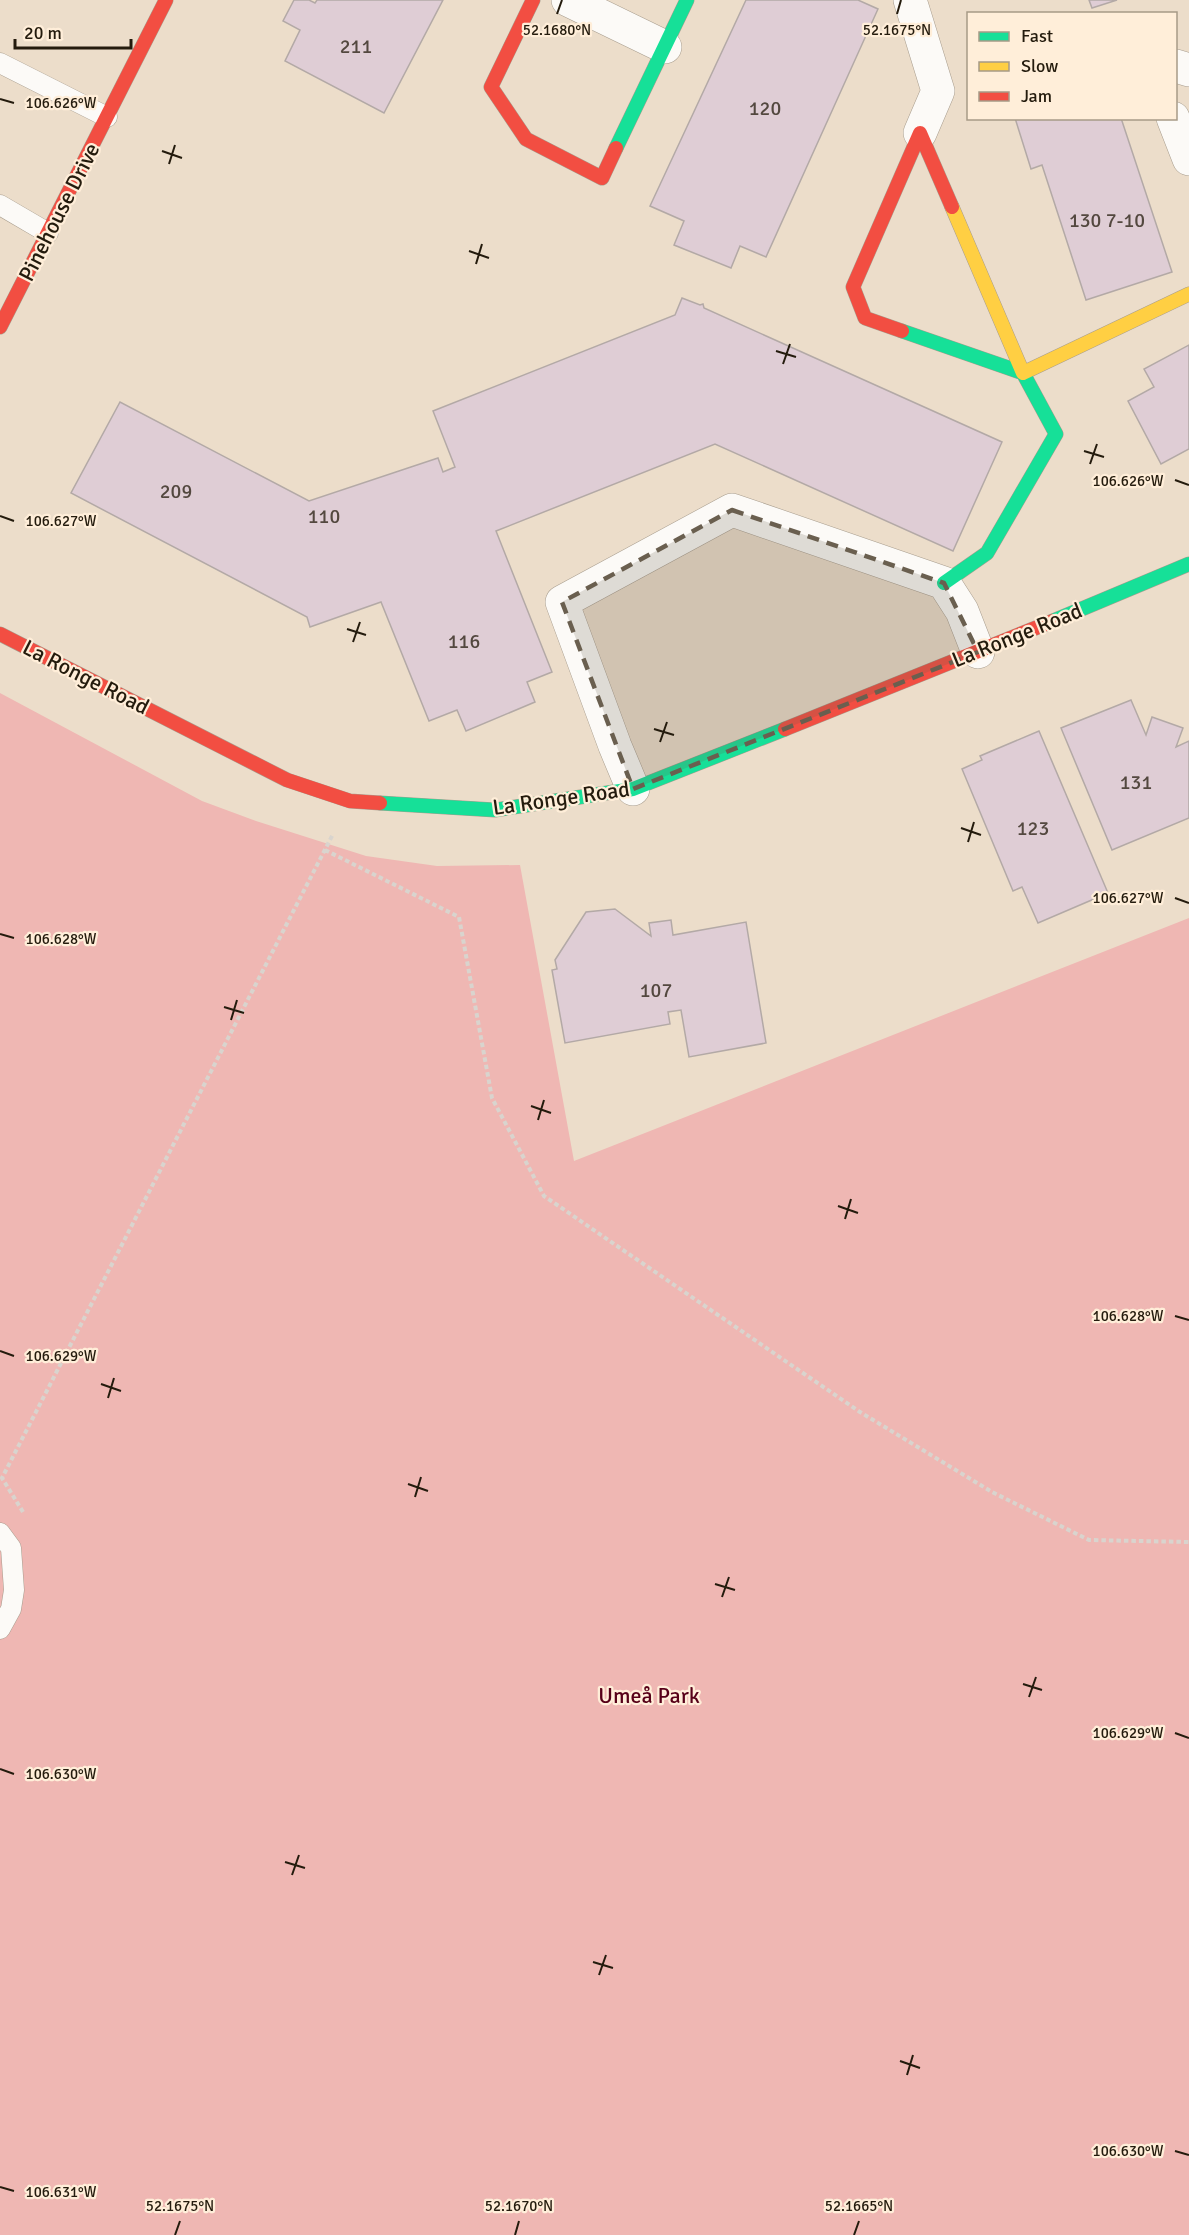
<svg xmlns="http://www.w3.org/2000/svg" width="1189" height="2235" viewBox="0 0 1189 2235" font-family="Signika,sans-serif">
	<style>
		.green { fill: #efb7b3 }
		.building { fill: #dfcdd5; stroke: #b3a9a6; stroke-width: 1.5 }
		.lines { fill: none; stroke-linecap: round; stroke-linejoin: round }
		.lane-casing { stroke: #a89d8e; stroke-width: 21 }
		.street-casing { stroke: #a89d8e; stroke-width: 34 }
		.fast-casing { stroke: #a89d8e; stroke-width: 15 }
		.slow-casing { stroke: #a89d8e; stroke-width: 15 }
		.jam-casing { stroke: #a89d8e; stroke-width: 15 }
		.path { stroke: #d9d4ce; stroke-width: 4; stroke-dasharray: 4.5 3; stroke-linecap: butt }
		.lane { stroke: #fcfaf7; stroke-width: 20 }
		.street { stroke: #fcfaf7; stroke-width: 33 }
		.fast { stroke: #16e098; stroke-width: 14 }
		.slow { stroke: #ffcf43; stroke-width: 14 }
		.jam { stroke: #f24e42; stroke-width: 14 }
		.marked { fill: #6a5f4f; fill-opacity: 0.2; stroke: #6a5f4f; stroke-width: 4.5; stroke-dasharray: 12 8; stroke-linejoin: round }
		.ticks { fill: none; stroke: #241b0d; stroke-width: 2 }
		.labels { text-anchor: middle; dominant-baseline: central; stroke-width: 4.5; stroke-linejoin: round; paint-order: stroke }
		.number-label { font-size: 20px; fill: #53483f }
		.street-label { font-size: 22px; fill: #241b0d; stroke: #ffeed9 }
		.park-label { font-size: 22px; fill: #570018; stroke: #ffeed9 }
		.ticks-label { font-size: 15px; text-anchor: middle; fill: #241b0d; stroke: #ffeed9; stroke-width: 4.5; stroke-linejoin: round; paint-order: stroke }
	</style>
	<rect width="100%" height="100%" fill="#ecddca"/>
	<path class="green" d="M 0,693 L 202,801 L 256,821 L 366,856 L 437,866 L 520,865 L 574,1161 L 1189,918 L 1189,2235 L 0,2235 Z"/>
	<path class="building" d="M 294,0 L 309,0 L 315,3 L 317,0 L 443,0 L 384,113 L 285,61 L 300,30 L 283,21 Z
		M 746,0 L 858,0 L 878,9 L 766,257 L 740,246 L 731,268 L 674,245 L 684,221 L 650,206 Z
		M 1089,0 L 1117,0 L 1092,8 Z
		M 1015,118 L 1121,118 L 1172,272 L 1086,300 L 1042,165 L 1031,169 Z
		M 682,298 L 700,305 L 703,304 L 704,308 L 1002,442 L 953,551 L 715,444 L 496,531 L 552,672 L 527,682 L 535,702 L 466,731 L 457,710 L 429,721 L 381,602 L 310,627 L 307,617 L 71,493 L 120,402 L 309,501 L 438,458 L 443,472 L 455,467 L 433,411 L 675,315 Z
		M 1189,345 L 1189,449 L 1161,464 L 1128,401 L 1154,387 L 1144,369 Z
		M 1131,700 L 1146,735 L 1152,717 L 1183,728 L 1176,747 L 1189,741 L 1189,818 L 1112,850 L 1061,728 Z
		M 1039,731 L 1108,893 L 1038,923 L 1022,887 L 1013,891 L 962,769 L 982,760 L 980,756 Z
		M 615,909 L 651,936 L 649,923 L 671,920 L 673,935 L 746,922 L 766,1043 L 689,1057 L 681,1010 L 668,1012 L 670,1024 L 565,1043 L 552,970 L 557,969 L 555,960 L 586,912 Z"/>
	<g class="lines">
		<defs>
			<path id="lane" d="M 0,63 L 107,117
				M 0,205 L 48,233
				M 0,1533 L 11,1548 L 14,1590 L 11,1609 L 0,1629"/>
			<path id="street" d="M 568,0 L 665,47
				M 910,0 L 938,91 L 920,133
				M 1176,66 L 1189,70
				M 1173,118 L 1189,159
				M 633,789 L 615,746 L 562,602 L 732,510 L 944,583 L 962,611 L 978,652"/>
			<path id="fast" d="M 616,148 L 687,0
				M 902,331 L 1023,373 L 1056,434 L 987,553 L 944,583
				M 1053,621 L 1189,564
				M 380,803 L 495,810 L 633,789 L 785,729"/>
			<path id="slow" d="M 952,207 L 1023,373 L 1189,294"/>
			<path id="jam" d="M 533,0 L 491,87 L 526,139 L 602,178 L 616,148
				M 0,327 L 166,0
				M 902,331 L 865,318 L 853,287 L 920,133 L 952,207
				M 0,634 L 287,780 L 350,801 L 380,803
				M 785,729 L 1053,621"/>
		</defs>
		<use href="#lane" class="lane-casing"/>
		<use href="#street" class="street-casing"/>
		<use href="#fast" class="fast-casing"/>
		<use href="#slow" class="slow-casing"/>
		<use href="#jam" class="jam-casing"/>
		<path class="path" d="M 325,850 L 459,917 L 492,1098 L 544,1196 L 860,1412 L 992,1492 L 1089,1540 L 1189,1542
			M 23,1512 L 2,1478 L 333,834"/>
		<use href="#lane" class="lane"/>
		<use href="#street" class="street"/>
		<use href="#fast" class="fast"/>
		<use href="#slow" class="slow"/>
		<use href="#jam" class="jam"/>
	</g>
	<path class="marked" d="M 732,510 L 944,583 L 978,652 L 633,789 L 562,602 Z"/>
	<path class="ticks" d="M 557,14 L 562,0M 897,14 L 901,0M 0,99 L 14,103M 162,151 L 182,158M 169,164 L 175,145M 469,251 L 489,258M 476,264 L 482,244M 776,351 L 796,357M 783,364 L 790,344M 1084,451 L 1104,457M 1090,464 L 1097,444M 1175,480 L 1189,485M 0,516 L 14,521M 347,629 L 366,635M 353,642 L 360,622M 654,729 L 674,735M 660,742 L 667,722M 961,828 L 981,835M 968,842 L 974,822M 1175,898 L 1189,903M 0,934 L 14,938M 224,1007 L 244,1013M 231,1020 L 237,1000M 531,1106 L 551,1113M 538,1120 L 544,1100M 838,1206 L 858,1213M 845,1219 L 851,1199M 1175,1316 L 1189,1320M 0,1351 L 14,1356M 101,1384 L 121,1391M 108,1398 L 114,1378M 408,1484 L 428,1491M 415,1497 L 421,1477M 715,1584 L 735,1590M 722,1597 L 729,1577M 1023,1684 L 1042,1690M 1029,1697 L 1036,1677M 1175,1733 L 1189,1738M 0,1769 L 14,1774M 285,1862 L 305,1868M 292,1875 L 299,1855M 593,1962 L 613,1968M 599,1975 L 606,1955M 900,2061 L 920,2068M 907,2075 L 913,2055M 1175,2151 L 1189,2155M 0,2187 L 14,2191M 175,2235 L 180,2221M 515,2235 L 519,2221M 854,2235 L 859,2221"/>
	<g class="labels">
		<g class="number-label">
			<text x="356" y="46">211</text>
			<text x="765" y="108">120</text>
			<text x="1107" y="220">130 7-10</text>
			<text x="176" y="491">209</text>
			<text x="324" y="516">110</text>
			<text x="464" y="641">116</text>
			<text x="1136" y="782">131</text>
			<text x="1033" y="828">123</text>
			<text x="656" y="990">107</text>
		</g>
		<g class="street-label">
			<text transform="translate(59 212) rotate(-63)">Pinehouse Drive</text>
			<text transform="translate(1017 635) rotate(-22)">La Ronge Road</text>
			<text transform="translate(86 677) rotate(27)">La Ronge Road</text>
			<text transform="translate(561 798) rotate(-8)">La Ronge Road</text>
		</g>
		<g class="park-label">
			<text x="649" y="1695">Umeå Park</text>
		</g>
	</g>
	<g class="ticks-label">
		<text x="557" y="35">52.1680°N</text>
		<text x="897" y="35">52.1675°N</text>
		<text x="61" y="108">106.626°W</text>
		<text x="1128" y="486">106.626°W</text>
		<text x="61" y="526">106.627°W</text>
		<text x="1128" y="903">106.627°W</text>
		<text x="61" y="944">106.628°W</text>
		<text x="1128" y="1321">106.628°W</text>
		<text x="61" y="1361">106.629°W</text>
		<text x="1128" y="1738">106.629°W</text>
		<text x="61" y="1779">106.630°W</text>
		<text x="1128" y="2156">106.630°W</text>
		<text x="61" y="2197">106.631°W</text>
		<text x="180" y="2211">52.1675°N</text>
		<text x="519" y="2211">52.1670°N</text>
		<text x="859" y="2211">52.1665°N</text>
	</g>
	<rect x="967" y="12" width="210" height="108" fill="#ffeed9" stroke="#a79a87" stroke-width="1.5"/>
	<rect x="979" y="32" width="30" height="9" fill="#16e098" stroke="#a79a87" stroke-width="1.5"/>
	<text x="1021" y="42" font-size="18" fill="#241b0d">Fast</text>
	<rect x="979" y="62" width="30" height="9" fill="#ffcf43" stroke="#a79a87" stroke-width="1.5"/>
	<text x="1021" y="72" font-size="18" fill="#241b0d">Slow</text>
	<rect x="979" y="92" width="30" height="9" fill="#f24e42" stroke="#a79a87" stroke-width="1.5"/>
	<text x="1021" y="102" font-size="18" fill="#241b0d">Jam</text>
	<path d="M15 39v9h116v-9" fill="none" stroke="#241b0d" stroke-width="3"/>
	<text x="24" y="39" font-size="18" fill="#241b0d" stroke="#ffeed9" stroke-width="4.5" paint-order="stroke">20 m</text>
</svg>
